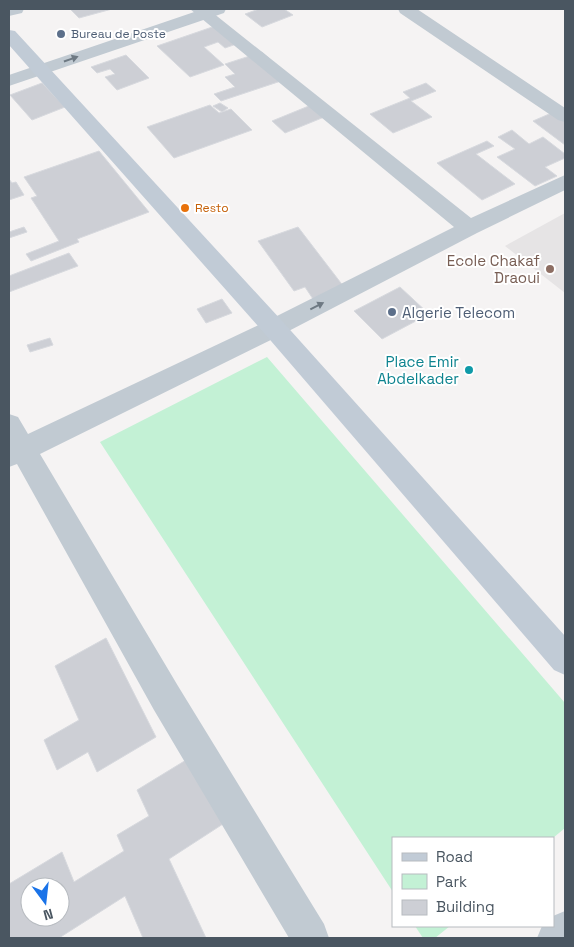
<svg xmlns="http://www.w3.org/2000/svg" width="574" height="947" viewBox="0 0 574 947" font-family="'Space Grotesk',sans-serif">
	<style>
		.education { fill: #e6e4e5 }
		.green { fill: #c3f1d5 }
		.building { fill: #cdcfd5; stroke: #d7d9de; fill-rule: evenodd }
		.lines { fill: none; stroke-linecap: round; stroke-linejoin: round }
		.minor { fill: #c1cad2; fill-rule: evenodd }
		.tertiary { fill: #c1cad2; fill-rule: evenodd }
		.secondary { fill: #c1cbd6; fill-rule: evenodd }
		.oneway { fill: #6e7983 }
		.service-dot { fill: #5c6f8a; stroke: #fff; stroke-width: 2 }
		.food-dot { fill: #e8710a; stroke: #fff; stroke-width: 2 }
		.education-dot { fill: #8d6e63; stroke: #fff; stroke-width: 2 }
		.culture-dot { fill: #0f9aa8; stroke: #fff; stroke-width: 2 }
		.labels { text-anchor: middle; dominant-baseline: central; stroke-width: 4; stroke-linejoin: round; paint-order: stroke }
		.far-service-label { font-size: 12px; fill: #4e5e75; stroke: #fff; text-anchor: start }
		.far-food-label { font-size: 12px; fill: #c56008; stroke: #fff; text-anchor: start }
		.education-label { font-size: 15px; fill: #785e54; stroke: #fff; text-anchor: end }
		.service-label { font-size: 15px; fill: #4e5e75; stroke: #fff; text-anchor: start }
		.culture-label { font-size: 15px; fill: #0d838f; stroke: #fff; text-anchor: end }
	</style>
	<rect width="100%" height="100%" fill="#f5f3f3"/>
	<path class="education" d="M 565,213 L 565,293 L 505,246 Z"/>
	<path class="green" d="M 267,357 L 565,703 L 565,828 L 553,838 L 393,838 L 393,892 L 100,442 Z
		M 415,926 L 450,926 L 435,938 L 423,938 Z"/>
	<path class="building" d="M 70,9 L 112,9 L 79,18 Z
		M 259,9 L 284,9 L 293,15 L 262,27 L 245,14 Z
		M 221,24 L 242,42 L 225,48 L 218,42 L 204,47 L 224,65 L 190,77 L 157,46 Z
		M 262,52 L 290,78 L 221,101 L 214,94 L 235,87 L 225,77 L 235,74 L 225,64 Z
		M 126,55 L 149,78 L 117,90 L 105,77 L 115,74 L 110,69 L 97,73 L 91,67 Z
		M 42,83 L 65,107 L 32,120 L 10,95 Z
		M 426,83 L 436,91 L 411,101 L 432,117 L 393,133 L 370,114 L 410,98 L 403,92 Z
		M 321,101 L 334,113 L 285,133 L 272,121 Z
		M 220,103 L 228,108 L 222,112 L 213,106 Z
		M 210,105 L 219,113 L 231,109 L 252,130 L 174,158 L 147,127 Z
		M 563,108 L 565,110 L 565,145 L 533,121 Z
		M 512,130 L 529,144 L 543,137 L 565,154 L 565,158 L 545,167 L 557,176 L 535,186 L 497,157 L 515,149 L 498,137 Z
		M 487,141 L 494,146 L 476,154 L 515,184 L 482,200 L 437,163 Z
		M 99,151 L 149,212 L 77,239 L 79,242 L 31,261 L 26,254 L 59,241 L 31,198 L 37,196 L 24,177 Z
		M 9,179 L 12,183 L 16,182 L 24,195 L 9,200 Z
		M 24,227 L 27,232 L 9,238 L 9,232 Z
		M 298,227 L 344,287 L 313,299 L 305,287 L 294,291 L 258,241 Z
		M 69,253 L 78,266 L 9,292 L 9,276 Z
		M 400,287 L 429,314 L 382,339 L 354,311 Z
		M 222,299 L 232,313 L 206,323 L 197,309 Z
		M 50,338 L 53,345 L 30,352 L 27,345 Z
		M 106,638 L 156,737 L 97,772 L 88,752 L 57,770 L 44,740 L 79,720 L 55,666 Z
		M 209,746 L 243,811 L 169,859 L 206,938 L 143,938 L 125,896 L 59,938 L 9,938 L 9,884 L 62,852 L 74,882 L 124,851 L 117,835 L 149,816 L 137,790 ZM 30,887 L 60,887 L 60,917 L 30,917 Z"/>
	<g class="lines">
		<path class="minor" d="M 9,9 L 24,9 L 22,13 L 9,16 Z
			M 190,9 L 208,9 L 471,218 L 565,175 L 565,190 L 477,233 L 283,334 L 40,454 L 178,686 L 324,924 L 329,938 L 289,938 L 154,710 L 17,464 L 9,467 L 9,414 L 18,417 L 28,434 L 265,322 L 454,227 Z
			M 398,9 L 417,9 L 565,108 L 565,122 L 558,120 L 400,13 Z
			M 565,911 L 565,938 L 537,938 L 542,926 L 553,926 L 553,916 Z"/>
		<path class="tertiary" d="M 203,9 L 226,9 L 224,13 L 9,86 L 9,75 Z"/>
		<path class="secondary" d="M 9,30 L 15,31 L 283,322 L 565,636 L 565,675 L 554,670 L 265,334 L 9,45 Z"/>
	</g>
	<defs><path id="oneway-solid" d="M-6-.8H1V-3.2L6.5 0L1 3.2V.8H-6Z" transform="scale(1.25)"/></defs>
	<g class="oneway">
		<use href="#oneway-solid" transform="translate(71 59) rotate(-19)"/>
		<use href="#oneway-solid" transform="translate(317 306) rotate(-27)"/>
	</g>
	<g class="service-dot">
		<circle cx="61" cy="34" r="5"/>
		<circle cx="392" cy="312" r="5"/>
	</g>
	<circle class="food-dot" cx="185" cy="208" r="5"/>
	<circle class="education-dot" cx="550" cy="269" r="5"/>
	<circle class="culture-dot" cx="469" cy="370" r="5"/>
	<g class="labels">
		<g class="far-service-label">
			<text x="71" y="34">Bureau de Poste</text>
		</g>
		<g class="far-food-label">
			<text x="195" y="208">Resto</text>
		</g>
		<g class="education-label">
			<text x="540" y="260">Ecole Chakaf<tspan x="540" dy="17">Draoui</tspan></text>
		</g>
		<g class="service-label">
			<text x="402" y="312">Algerie Telecom</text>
		</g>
		<g class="culture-label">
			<text x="459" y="361">Place Emir<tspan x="459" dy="17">Abdelkader</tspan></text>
		</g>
	</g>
	<rect width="574" height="947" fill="none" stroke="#4a5661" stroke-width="20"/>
	<rect x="392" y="837" width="162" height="90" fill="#ffffff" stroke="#b7bbc0"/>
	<rect x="402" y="853" width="25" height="8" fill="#c1cbd6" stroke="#b7bbc0"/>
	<text x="436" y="862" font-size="15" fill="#4a5661">Road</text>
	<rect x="402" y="874" width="25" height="15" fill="#c3f1d5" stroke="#b7bbc0"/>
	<text x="436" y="887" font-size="15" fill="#4a5661">Park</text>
	<rect x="402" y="900" width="25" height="15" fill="#cdcfd5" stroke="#b7bbc0"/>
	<text x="436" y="912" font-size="15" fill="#4a5661">Building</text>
	<g transform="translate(45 902) rotate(165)"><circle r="24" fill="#ffffff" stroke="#b7bbc0"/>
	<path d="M0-4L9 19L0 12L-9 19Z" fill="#1a73e8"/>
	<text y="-8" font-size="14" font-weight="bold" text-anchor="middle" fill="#4a5661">N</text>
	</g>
</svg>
